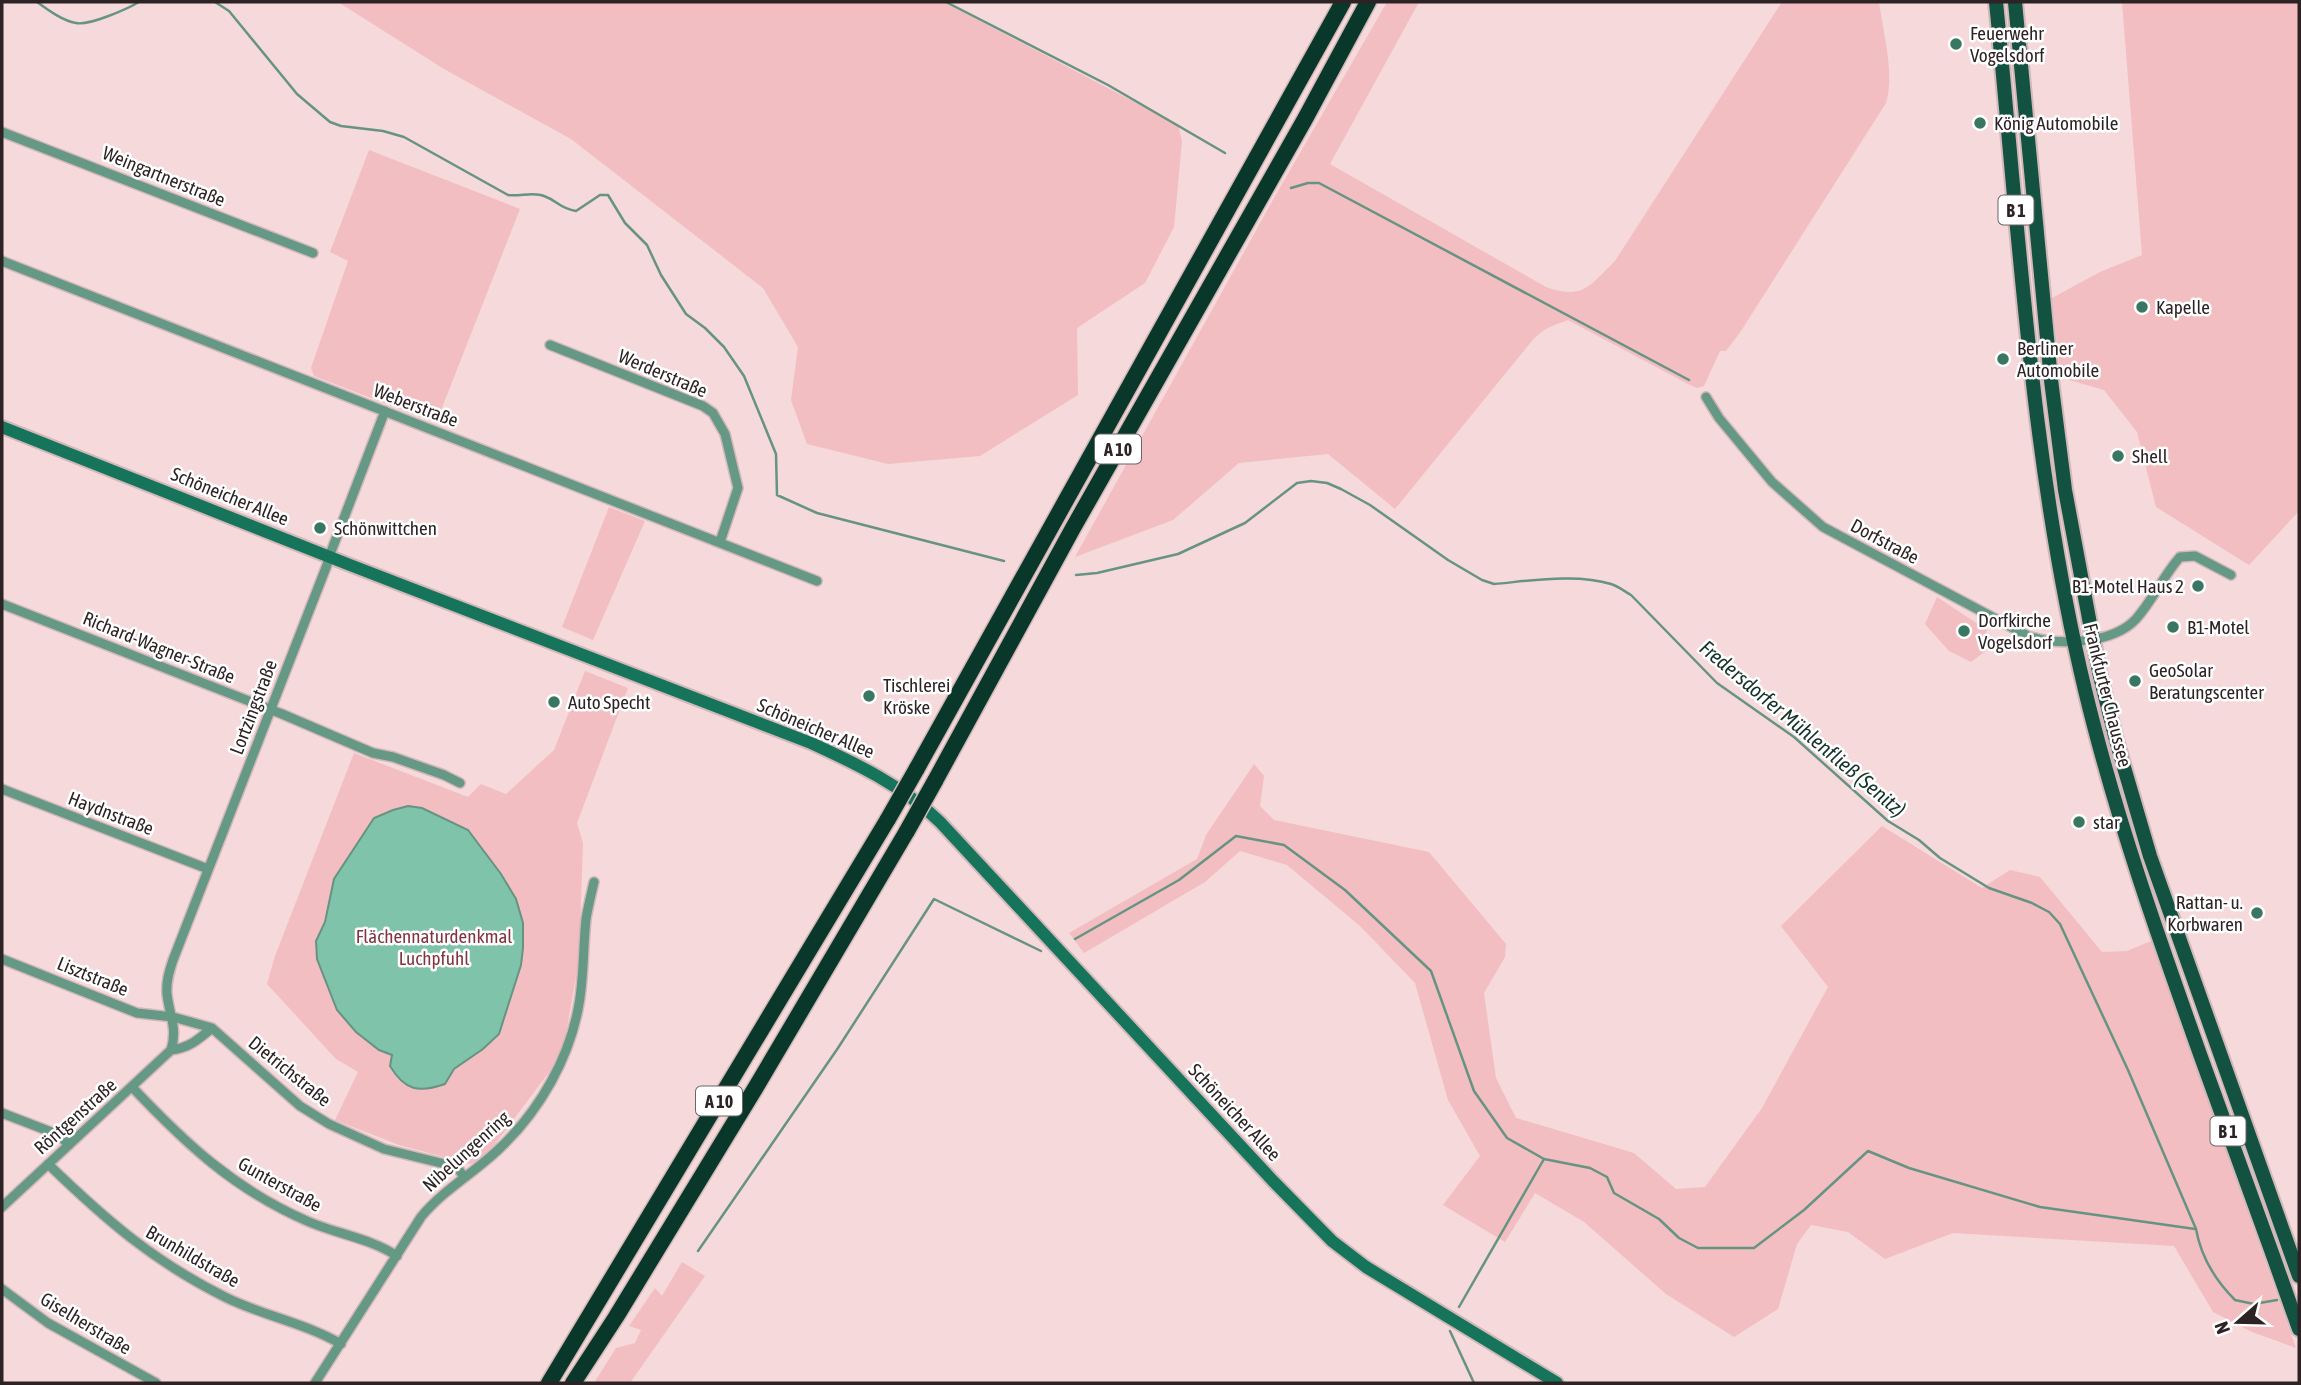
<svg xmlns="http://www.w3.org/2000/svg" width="2301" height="1385" viewBox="0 0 2301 1385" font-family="'Asap Condensed',sans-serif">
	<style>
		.green { fill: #f2bec1 }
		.water { fill: #7fc3aa; stroke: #679382; stroke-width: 2 }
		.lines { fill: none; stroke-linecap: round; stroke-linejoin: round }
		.stream { stroke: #679382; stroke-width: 2.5 }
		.street-casing { stroke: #d2b8ba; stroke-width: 12 }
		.secondary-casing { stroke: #d2b8ba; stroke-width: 16 }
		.primary-casing { stroke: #d2b8ba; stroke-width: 18 }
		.highway-casing { stroke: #d2b8ba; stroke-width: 19 }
		.street { stroke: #659885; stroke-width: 9 }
		.secondary { stroke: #15745a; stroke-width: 12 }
		.primary { stroke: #135240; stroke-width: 14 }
		.highway { stroke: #09382a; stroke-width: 16 }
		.highway-bridge-casing { stroke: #d2b8ba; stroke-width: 19; stroke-linecap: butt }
		.highway-bridge { stroke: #09382a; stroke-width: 16 }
		.poi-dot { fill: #3a7763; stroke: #fff; stroke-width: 2.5 }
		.labels { text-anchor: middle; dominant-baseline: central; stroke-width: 5; stroke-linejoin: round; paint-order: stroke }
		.shield { fill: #fff; stroke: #6d6566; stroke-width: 2 }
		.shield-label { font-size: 18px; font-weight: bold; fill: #2e2324 }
		.poi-label { font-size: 19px; fill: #2e2324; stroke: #fff; text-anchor: start }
		.street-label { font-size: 19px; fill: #2e2324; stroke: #fff }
		.park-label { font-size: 19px; fill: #81343f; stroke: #fff }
		.water-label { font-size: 21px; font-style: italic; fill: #14342a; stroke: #fff }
	</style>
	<rect width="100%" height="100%" fill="#f6d9db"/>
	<path class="green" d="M 338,2 L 944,2 L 1178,125 L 1182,141 L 1174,227 L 1145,283 L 1077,328 L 1078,395 L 980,456 L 888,464 L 807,444 L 791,400 L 798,347 L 763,288 L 571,139 L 444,69 Z
		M 1387,2 L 1419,2 L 1330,164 L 1546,287 C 1584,300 1589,286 1615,261 L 1782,2 L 1879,2 C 1883,32 1895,74 1886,103 L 1741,331 L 1726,351 L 1720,351 L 1704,386 L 1697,388 L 1688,384 L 1568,320 C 1550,327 1545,327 1531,342 L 1395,509 L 1328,454 L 1239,463 L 1173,520 L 1075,557 L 1274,198 Z
		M 2122,2 L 2299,2 L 2299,511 L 2249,565 L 2156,507 L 2137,432 L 2104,390 L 2069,380 L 2060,372 L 2052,298 L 2100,272 L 2142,255 Z
		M 369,150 L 520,209 L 436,423 L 314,376 L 311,368 L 348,261 L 330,252 Z
		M 609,507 L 645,521 L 593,640 L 562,627 Z
		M 1937,597 L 1987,630 L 1986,635 L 1990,640 L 1987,650 L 1971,662 L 1949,651 L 1925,624 Z
		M 585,671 L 628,688 L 577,823 L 583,843 L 579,959 L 565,1040 L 550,1071 L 483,1160 L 470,1164 L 399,1145 L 335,1120 L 358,1072 L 336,1059 L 267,984 L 275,956 L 354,753 L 468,797 L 481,784 L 506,794 L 554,750 Z
		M 1254,764 L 1264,776 L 1260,806 L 1274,820 L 1429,852 L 1506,944 L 1505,957 L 1484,993 L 1496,1078 L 1516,1118 L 1634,1153 L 1676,1189 L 1705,1187 L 1762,1108 L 1828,987 L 1781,926 L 1882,826 L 1982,888 L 2010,870 L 2040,877 L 2102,952 L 2127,951 L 2151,941 L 2296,1348 L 2252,1332 L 2213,1312 L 2174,1246 L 1953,1233 L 1885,1259 L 1848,1232 L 1811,1225 L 1797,1244 L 1778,1309 L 1734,1337 L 1666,1294 L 1584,1222 L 1535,1193 L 1505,1242 L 1443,1205 L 1480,1156 L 1448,1100 L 1415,983 L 1360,926 L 1287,865 L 1240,851 L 1205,882 L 1084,953 L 1069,933 L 1197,859 L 1206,835 Z
		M 682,1262 L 705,1276 L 630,1383 L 594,1383 L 616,1348 L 635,1343 L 641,1330 L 629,1326 L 655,1288 L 662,1296 Z"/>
	<path class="water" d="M 408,806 L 422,808 L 468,830 L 501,874 L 516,899 L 523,923 L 523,948 L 521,965 L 499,1034 L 483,1049 L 454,1069 L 445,1084 C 419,1093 405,1091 390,1066 L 392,1055 L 379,1050 L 356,1032 L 337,1010 L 317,959 L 316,941 L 325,922 L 334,879 L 374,818 L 393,810 Z"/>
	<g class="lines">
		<path class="stream" d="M 37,2 C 48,10 63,21 76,23 C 89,26 127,9 139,2
			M 215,2 L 229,11 L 297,94 L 330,122 L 341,126 L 383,131 L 404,137 L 508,195 C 520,197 533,191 544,196 C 558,201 559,208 576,211 L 600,195 L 608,195 L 625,223 L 647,245 L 661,275 L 686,314 L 705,328 L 724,347 L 744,376 L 776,454 L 777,495 L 817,513 L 1004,561
			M 946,2 L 1108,85 L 1225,153
			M 1291,188 L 1308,183 L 1319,183 L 1689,380
			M 1076,575 L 1097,573 L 1178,554 L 1245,523 L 1297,483 L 1311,481 L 1327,483 L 1341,489 L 1370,505 L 1448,560 L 1482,580 L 1494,584 C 1529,581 1577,573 1611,584 C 1618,586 1624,591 1631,595 L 1717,683 L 1794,737 L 1888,821 L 1919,840 L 1940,858 L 1989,888 L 2032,903 L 2049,912 L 2060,924 L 2128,1070 L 2196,1229 C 2201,1257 2215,1280 2235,1300 L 2254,1304 L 2277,1300
			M 1075,939 L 1179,880 L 1236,836 L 1284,845 L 1345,890 L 1431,971 L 1474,1091 L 1507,1138 L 1544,1159 L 1590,1168 L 1607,1177 L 1614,1193 L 1659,1219 L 1679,1238 L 1698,1248 L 1754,1248 L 1804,1210 L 1868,1151 L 1909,1168 L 2040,1207 L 2195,1229
			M 698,1251 L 838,1048 L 934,899 L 1041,951
			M 1459,1307 L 1544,1159
			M 1450,1331 L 1474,1383"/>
		<defs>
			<path id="street" d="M 2,132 L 313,253
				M 2,261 L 817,581
				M 550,345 L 703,406 L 713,413 L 725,434 L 738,488 L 720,542
				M 1706,397 L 1719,418 L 1772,482 L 1823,527 L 2028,636 C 2058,646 2113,644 2136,619 C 2153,600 2163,576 2180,557 L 2195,556 L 2231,575
				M 2,604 L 282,714 L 373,753 L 393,757 L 444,775 L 460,783
				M 2,789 L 208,869
				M 2,959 L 137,1013 L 173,1017 L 212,1028 L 300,1106 L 329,1124 L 384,1149 L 457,1167 L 464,1177
				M 171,1050 C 189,1048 199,1039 212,1028
				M 132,1087 C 186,1144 234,1189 307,1221 C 336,1234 370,1238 397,1256
				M 2,1113 L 59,1135 L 69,1145
				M 48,1164 C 106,1220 154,1262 227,1298 C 264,1316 305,1323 341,1344
				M 2,1207 L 171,1050 C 178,1029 169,1014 167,994 C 166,982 169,972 173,960 L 327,565 L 329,557 L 385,411
				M 2,1289 L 48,1323 L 156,1383
				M 315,1383 L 421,1217 C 444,1189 476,1172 501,1147 C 540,1110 570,1057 579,1004 C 584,976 583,947 586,919 C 588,907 591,895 594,882"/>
			<path id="secondary" d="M 2,427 L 350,565 L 811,743 C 857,764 903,786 940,822 L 1273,1181 L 1332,1241 L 1366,1267 L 1557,1383"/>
			<path id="primary" d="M 1996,2 C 2019,231 2031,465 2085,690 C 2115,815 2158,936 2201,1057 C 2234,1147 2267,1238 2299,1329
				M 2015,2 L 2051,380 L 2065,490 L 2099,672 L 2116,740 L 2150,856 L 2299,1276"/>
			<path id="highway" d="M 916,770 L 1343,2
				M 935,781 L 1073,528 L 1305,119 L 1368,2
				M 549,1383 L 888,819
				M 573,1383 L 616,1317 L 756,1087 L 907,831"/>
		</defs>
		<use href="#street" class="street-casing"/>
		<use href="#secondary" class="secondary-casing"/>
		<use href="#primary" class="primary-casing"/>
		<use href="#highway" class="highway-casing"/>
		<use href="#street" class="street"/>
		<use href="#secondary" class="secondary"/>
		<use href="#primary" class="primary"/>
		<use href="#highway" class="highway"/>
		<defs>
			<path id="highway-bridge" d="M 888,819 L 916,770
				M 907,831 L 935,781"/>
		</defs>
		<use href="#highway-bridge" class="highway-bridge-casing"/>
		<use href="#highway-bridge" class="highway-bridge"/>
	</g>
	<g class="poi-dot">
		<circle cx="1956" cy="44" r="7"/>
		<circle cx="1980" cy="123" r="7"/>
		<circle cx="2142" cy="307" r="7"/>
		<circle cx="2003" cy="359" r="7"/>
		<circle cx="2118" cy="456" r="7"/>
		<circle cx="320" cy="528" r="7"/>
		<circle cx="2198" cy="586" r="7"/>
		<circle cx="2173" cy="627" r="7"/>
		<circle cx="1964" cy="631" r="7"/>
		<circle cx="2135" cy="681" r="7"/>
		<circle cx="869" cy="696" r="7"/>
		<circle cx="554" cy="702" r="7"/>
		<circle cx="2079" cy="822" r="7"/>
		<circle cx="2257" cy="913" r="7"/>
	</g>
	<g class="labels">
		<g class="shield">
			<rect x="1998.5" y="195.5" width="35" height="29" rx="5"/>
			<rect x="1095" y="434.5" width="46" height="29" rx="5"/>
			<rect x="696" y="1086.5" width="46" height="29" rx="5"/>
			<rect x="2210.5" y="1116.5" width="35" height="29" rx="5"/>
		</g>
		<g class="shield-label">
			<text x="2016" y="210">B 1</text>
			<text x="1118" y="449">A 10</text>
			<text x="719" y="1101">A 10</text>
			<text x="2228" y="1131">B 1</text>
		</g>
		<g class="poi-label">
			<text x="1970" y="33">Feuerwehr<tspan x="1970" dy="22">Vogelsdorf</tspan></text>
			<text x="1994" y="123">König Automobile</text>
			<text x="2156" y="307">Kapelle</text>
			<text x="2017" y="348">Berliner<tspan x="2017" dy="22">Automobile</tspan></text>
			<text x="2132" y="456">Shell</text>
			<text x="334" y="528">Schönwittchen</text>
			<text x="2184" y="586" text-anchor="end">B1-Motel Haus 2</text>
			<text x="1978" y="620">Dorfkirche<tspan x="1978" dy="22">Vogelsdorf</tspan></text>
			<text x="2187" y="627">B1-Motel</text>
			<text x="2149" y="670">GeoSolar<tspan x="2149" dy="22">Beratungscenter</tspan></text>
			<text x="883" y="685">Tischlerei<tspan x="883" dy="22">Kröske</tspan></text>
			<text x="568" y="702">Auto Specht</text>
			<text x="2093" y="822">star</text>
			<text x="2243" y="902" text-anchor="end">Rattan- u.<tspan x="2243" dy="22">Korbwaren</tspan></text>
		</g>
		<g class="street-label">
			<text transform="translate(164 176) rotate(22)">Weingartnerstraße</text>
			<text transform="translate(663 373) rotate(23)">Werderstraße</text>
			<text transform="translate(416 405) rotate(21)">Weberstraße</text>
			<text transform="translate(230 496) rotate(22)">Schöneicher Allee</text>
			<text transform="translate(1885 541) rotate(28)">Dorfstraße</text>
			<text transform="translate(159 647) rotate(22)">Richard-Wagner-Straße</text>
			<text transform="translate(2108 695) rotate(76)">Frankfurter Chaussee</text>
			<text transform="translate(253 707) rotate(-69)">Lortzingstraße</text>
			<text transform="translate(816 728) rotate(23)">Schöneicher Allee</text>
			<text transform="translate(111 813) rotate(21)">Haydnstraße</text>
			<text transform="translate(93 976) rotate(22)">Lisztstraße</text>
			<text transform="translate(290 1071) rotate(39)">Dietrichstraße</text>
			<text transform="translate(1235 1112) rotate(47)">Schöneicher Allee</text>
			<text transform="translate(75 1116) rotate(-42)">Röntgenstraße</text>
			<text transform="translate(466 1151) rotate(-42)">Nibelungenring</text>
			<text transform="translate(280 1184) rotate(29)">Gunterstraße</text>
			<text transform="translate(193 1256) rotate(30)">Brunhildstraße</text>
			<text transform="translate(86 1323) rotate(31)">Giselherstraße</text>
		</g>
		<g class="park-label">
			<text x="434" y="936">Flächennaturdenkmal<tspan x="434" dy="22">Luchpfuhl</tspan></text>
		</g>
		<g class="water-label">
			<text transform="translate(1803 728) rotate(40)">Fredersdorfer Mühlenfließ (Senitz)</text>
		</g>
	</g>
	<rect width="2301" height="1385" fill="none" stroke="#2e2324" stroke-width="7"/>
	<g transform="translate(2238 1322) rotate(250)" stroke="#ffffff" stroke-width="5" paint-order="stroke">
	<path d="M0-5L12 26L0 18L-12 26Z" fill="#2e2324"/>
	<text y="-10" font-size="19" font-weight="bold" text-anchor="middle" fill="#2e2324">N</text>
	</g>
</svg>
